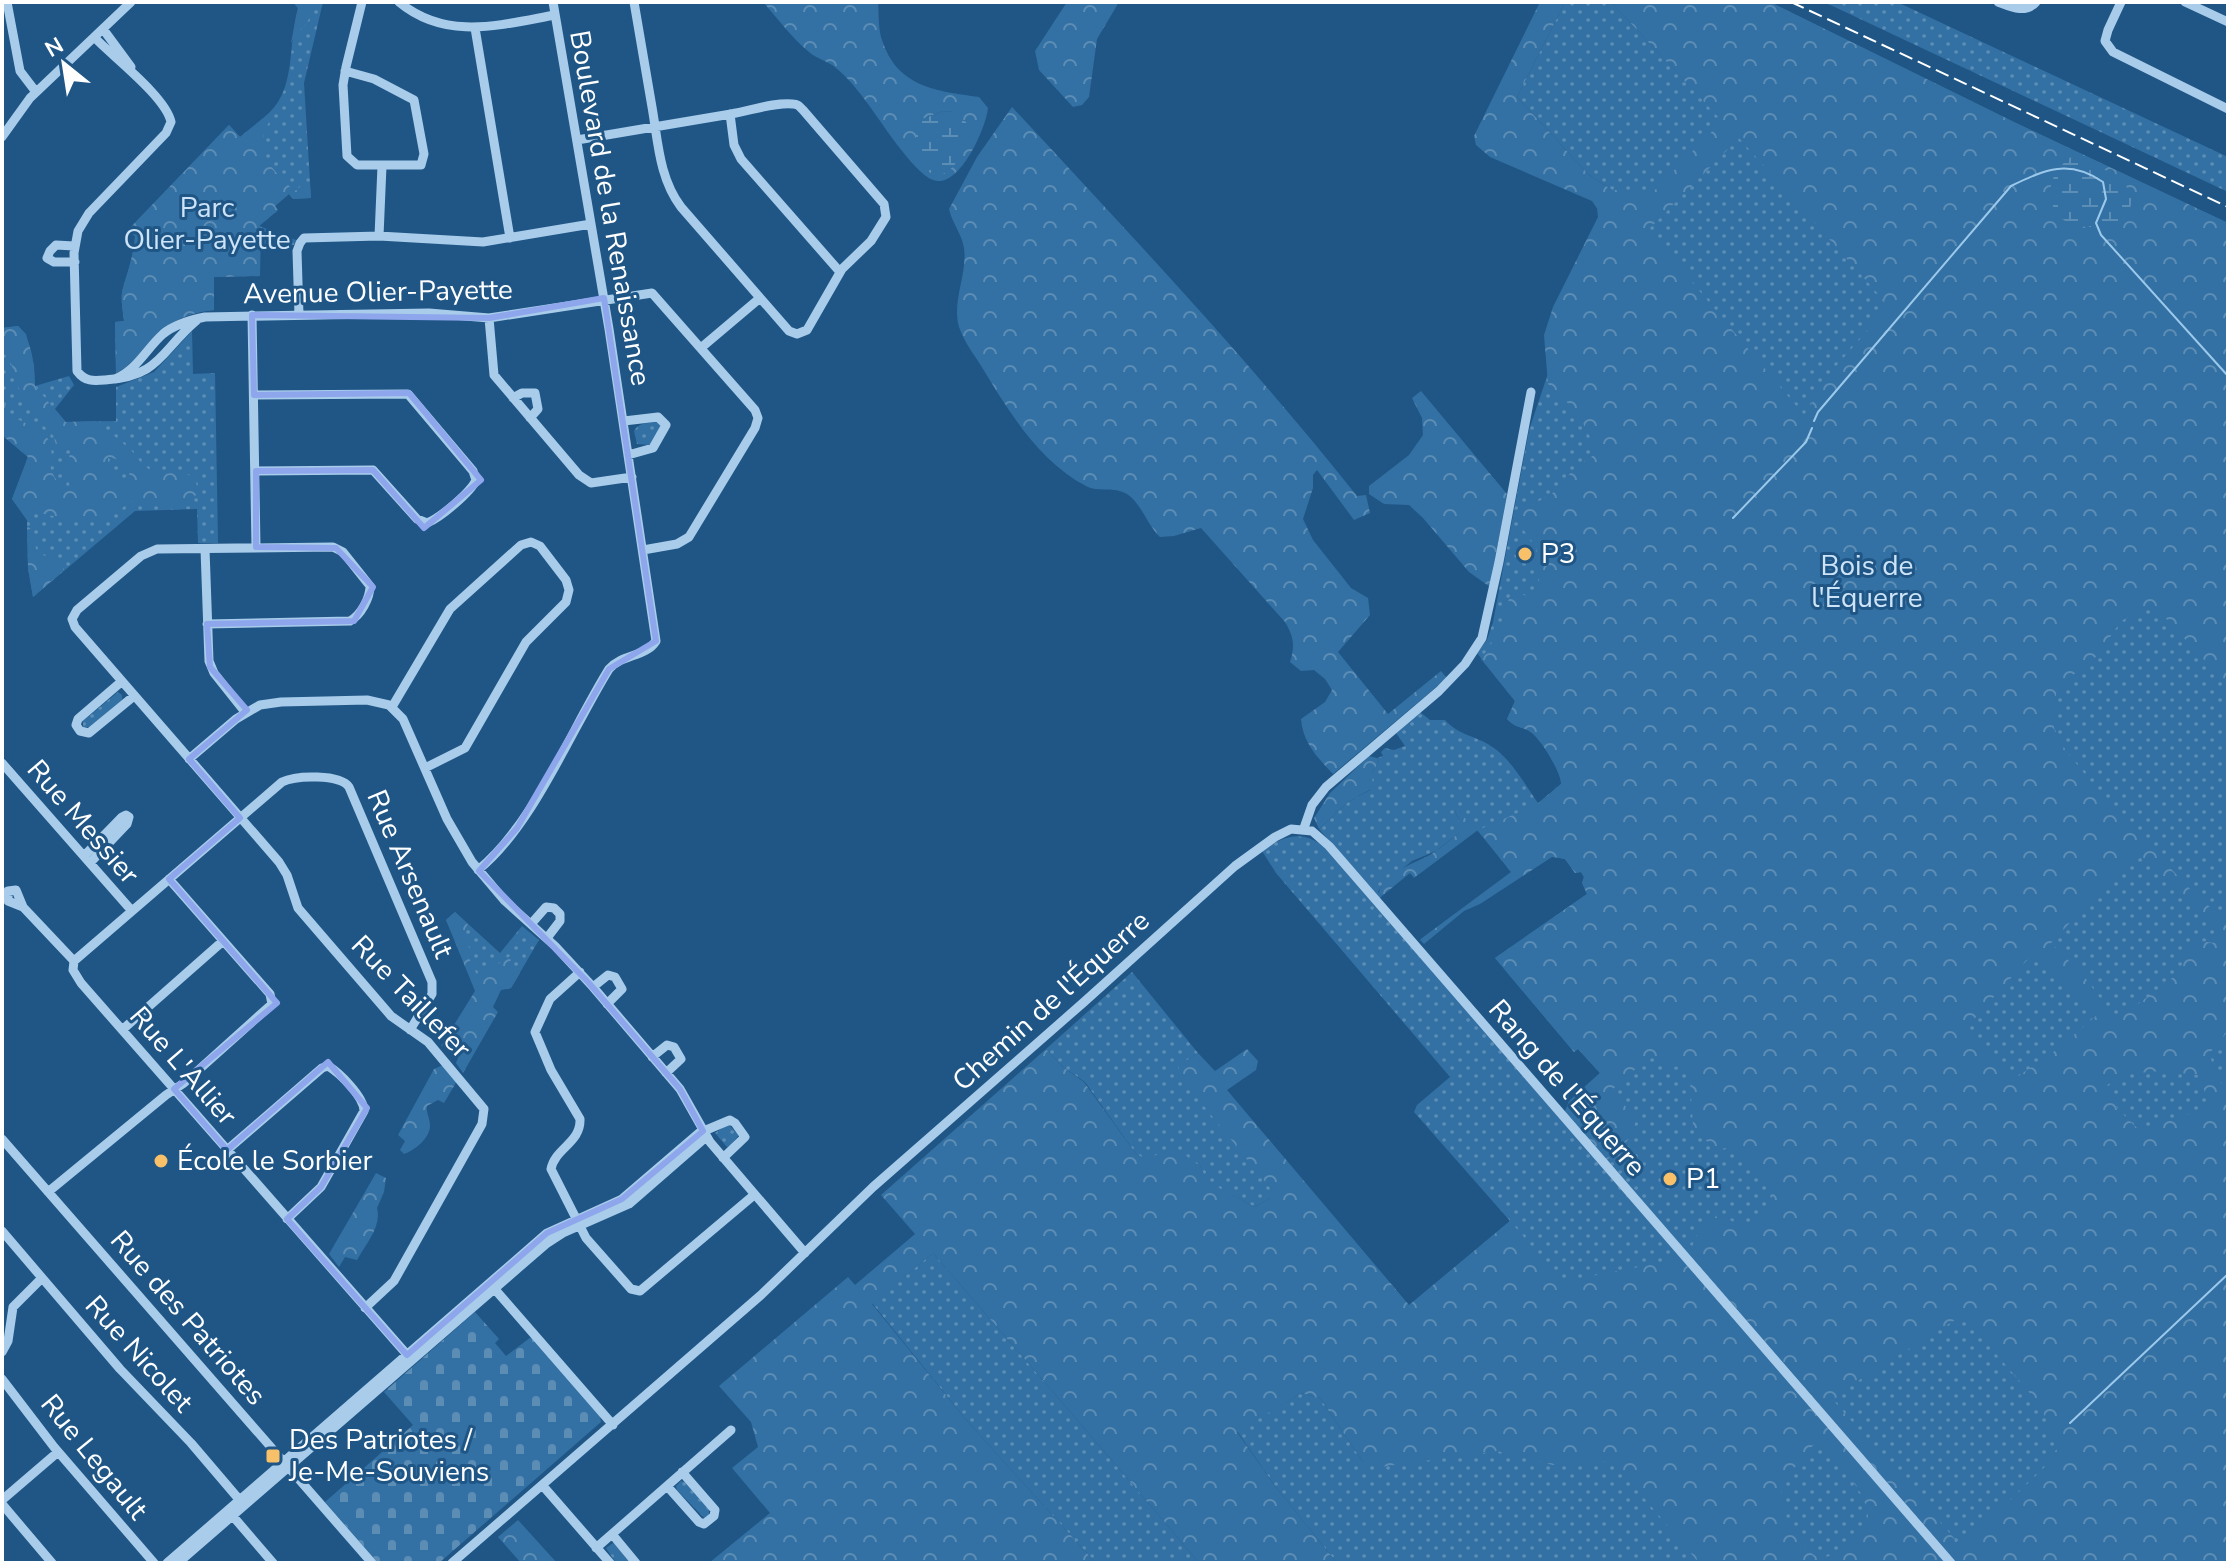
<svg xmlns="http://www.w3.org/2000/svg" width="2230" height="1565" viewBox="0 0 2230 1565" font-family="'Nunito Sans',sans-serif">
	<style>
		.grass { fill: url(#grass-dots) }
		.forest { fill: url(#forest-crowns); fill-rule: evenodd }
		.wetland { fill: url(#wetland-marsh) }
		.cemetery { fill: url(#cemetery-stones) }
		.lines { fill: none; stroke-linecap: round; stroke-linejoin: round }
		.stream { stroke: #9bc9ec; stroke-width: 2 }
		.minor { stroke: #a8ccea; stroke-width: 9 }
		.rail { stroke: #fff; stroke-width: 2; stroke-dasharray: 14 6; stroke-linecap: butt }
		.marked { fill: none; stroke: #8ea6ec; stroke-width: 6; stroke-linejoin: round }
		.poi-dot { fill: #f8c068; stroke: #1f5686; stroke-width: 3 }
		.labels { text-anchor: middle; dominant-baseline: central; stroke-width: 6; stroke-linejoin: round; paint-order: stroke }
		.park-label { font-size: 28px; fill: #cde4f8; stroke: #1f5686 }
		.street-label { font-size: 28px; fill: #fff; stroke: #1f5686 }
		.poi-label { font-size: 28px; fill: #fff; stroke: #1f5686; text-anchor: start }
	</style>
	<defs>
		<pattern id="grass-dots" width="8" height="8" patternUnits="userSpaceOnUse" patternTransform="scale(2)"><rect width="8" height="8" fill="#3370a3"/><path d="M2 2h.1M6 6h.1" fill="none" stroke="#5c8db5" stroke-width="1.8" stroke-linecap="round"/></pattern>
		<pattern id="forest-crowns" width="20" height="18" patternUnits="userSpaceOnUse" patternTransform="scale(2)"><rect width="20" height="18" fill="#3370a3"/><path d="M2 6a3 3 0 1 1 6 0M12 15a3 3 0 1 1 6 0" fill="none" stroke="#5c8db5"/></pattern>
		<pattern id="wetland-marsh" width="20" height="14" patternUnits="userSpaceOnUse" patternTransform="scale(2)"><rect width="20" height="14" fill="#3370a3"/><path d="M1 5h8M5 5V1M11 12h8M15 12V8" fill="none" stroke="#5c8db5"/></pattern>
		<pattern id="cemetery-stones" width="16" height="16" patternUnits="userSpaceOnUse" patternTransform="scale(2)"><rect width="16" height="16" fill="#3370a3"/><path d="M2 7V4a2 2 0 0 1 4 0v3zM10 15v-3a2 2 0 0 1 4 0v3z" fill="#5c8db5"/></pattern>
	</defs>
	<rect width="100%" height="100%" fill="#1f5686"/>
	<path class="grass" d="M 293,2 L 323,2 L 304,83 L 311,198 L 293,199 L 289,194 L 275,206 L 278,210 L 259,226 L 296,240 L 294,245 L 260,246 L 260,276 L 214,277 L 214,310 C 190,312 169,320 152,338 C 141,350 132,365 116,373 L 115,322 L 124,321 C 123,312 120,297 123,288 C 128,271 134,254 135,236 L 127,231 L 229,125 L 240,137 C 250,129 261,121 270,112 C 296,87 288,42 298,8 Z
		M 1565,2 L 1611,2 L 1688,84 L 1770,2 L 2016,123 L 2228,223 L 2228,1563 L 1337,1563 L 1275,1486 L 1237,1431 L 1301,1393 L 1320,1398 L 1363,1462 L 1410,1305 L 1510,1221 L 1414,1112 L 1417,1105 L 1450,1077 L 1276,873 L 1262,851 C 1283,836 1302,829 1324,847 L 1679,1256 L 1565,1112 L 1569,1101 L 1600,1073 L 1578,1049 L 1574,1052 L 1495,958 L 1587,894 L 1582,883 L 1584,877 L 1581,872 L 1575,873 L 1565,859 L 1552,856 L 1516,878 L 1477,830 L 1455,811 L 1459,821 L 1459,833 L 1436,851 L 1412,861 L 1382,885 L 1378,892 L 1382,896 L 1379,899 L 1319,829 L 1348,802 L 1370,790 L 1372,773 L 1379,761 L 1377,758 L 1383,756 L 1381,752 L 1385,748 L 1394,750 L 1405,746 L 1396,733 L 1420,712 L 1430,720 L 1445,720 C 1459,736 1478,736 1494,748 C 1513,762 1525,785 1538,803 L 1561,784 C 1562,773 1540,738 1531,732 C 1521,726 1517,729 1507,719 L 1515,701 L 1477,653 L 1487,640 L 1493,622 L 1529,430 L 1567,317 L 1628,190 L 1612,190 L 1589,175 L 1517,97 Z
		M 1824,2 L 1897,2 L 2228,157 L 2228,192 Z
		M 18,326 C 33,341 34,365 35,386 L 69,376 L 74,385 L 55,409 L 66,422 L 116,421 L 116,387 L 154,372 L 192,331 L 193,374 L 215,373 L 218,543 L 198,543 L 197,509 L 135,511 L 33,597 L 28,568 L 27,520 L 12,499 L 28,457 L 2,435 L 2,328 Z
		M 657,422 L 661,426 L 650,445 L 637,444 L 634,431 C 639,422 648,423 657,422 Z
		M 118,692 L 122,695 L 122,700 L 90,727 L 83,727 L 83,721 Z
		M 455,912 L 500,953 L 522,926 L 539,940 L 511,988 L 484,992 L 446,920 Z
		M 1132,972 L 1198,1053 L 1180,1065 L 1271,1189 L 1271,1198 L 1255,1207 L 1207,1182 L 1200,1166 L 1143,1158 L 1136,1154 L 1085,1082 L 1063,1067 L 1046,1049 Z
		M 728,1124 L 739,1135 L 730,1146 L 727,1147 L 715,1133 Z
		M 933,1253 C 1022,1356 1111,1458 1199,1563 L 1096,1563 L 967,1421 L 872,1303 Z
		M 681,1481 L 685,1482 L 709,1510 L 709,1515 L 705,1519 L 677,1490 L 676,1486 Z
		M 613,1543 L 615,1544 L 630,1563 L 616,1563 L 606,1548 Z"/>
	<path class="forest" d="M 293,2 L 312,4 C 311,28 299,26 291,43 L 298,8 Z
		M 763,2 L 878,2 C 879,14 878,29 882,40 C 897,87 936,91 979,97 L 988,108 C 986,128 959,190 933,180 C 913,173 879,118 865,100 C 857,89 847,77 836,68 C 828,61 817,59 809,52 C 792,38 778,19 763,2 ZM 943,111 L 954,112 L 968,125 L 958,158 L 923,119 Z
		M 1067,2 L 1119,2 L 1097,39 L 1089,97 L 1082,105 L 1073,107 L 1039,70 L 1035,51 Z
		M 1540,2 L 1565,2 L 1517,97 L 1589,175 L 1612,190 L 1630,190 L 1646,199 L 1722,121 L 1611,2 L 1770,2 L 2016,123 L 2228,223 L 2228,686 L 2159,611 L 2145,608 L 2121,621 L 2097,656 L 2063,683 L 2056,694 L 2054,728 L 2066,751 L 2101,794 L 2191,890 L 2222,918 L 2228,930 L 2228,1031 L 2209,1054 L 2219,1081 L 2228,1089 L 2228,1563 L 1957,1563 L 1690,1255 L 1695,1237 L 1718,1214 C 1725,1216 1730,1221 1736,1223 C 1756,1229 1768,1208 1774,1193 L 1760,1170 L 1729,1147 L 1715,1151 L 1693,1125 L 1690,1081 L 1683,1069 L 1649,1057 L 1613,1089 L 1636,1121 L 1629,1139 L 1607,1160 L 1565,1112 L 1569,1101 L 1600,1073 L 1578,1049 L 1574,1052 L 1495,958 L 1587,894 L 1582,883 L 1584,877 L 1581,872 L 1575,873 L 1565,859 L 1552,857 L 1480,904 L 1464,911 L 1424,944 L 1420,940 L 1422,938 L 1511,872 L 1478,830 L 1414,878 L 1410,873 L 1382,896 L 1379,893 C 1381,873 1419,862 1433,853 C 1442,847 1450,840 1459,833 L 1459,821 L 1454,808 L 1478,830 L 1538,804 L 1561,784 C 1562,773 1540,738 1531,732 C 1521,726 1517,729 1507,719 L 1515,701 L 1481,659 L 1497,635 L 1511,593 L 1536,597 L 1540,590 L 1536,547 L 1520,525 L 1521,512 L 1554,492 L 1574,469 L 1598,452 L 1577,412 L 1548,384 L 1544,335 L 1553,307 L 1598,217 L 1597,208 L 1592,201 L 1490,157 L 1476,145 L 1474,136 ZM 1739,138 L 1889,306 L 1838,364 L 1804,415 L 1648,230 ZM 2051,202 L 2132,205 L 2125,218 L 2109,228 L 2076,227 L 2062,220 ZM 2136,852 L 2213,928 L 2218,938 L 2215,943 L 2199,941 L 2191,943 L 2187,948 L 2180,972 L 2121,1017 L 2112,1015 L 2084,976 L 2051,943 ZM 2036,950 L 2097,1015 L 2056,1050 L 2017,1077 L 1967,1027 ZM 2162,1071 L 2198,1075 L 2211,1107 L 2139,1130 L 2118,1109 L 2104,1087 L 2125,1074 ZM 1963,1315 L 2040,1405 L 2058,1447 L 2043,1469 L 1961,1546 L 1833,1400 L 1862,1378 Z
		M 1012,107 C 1130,234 1249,360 1357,496 L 1366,495 L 1370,513 L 1354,520 L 1317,470 L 1313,475 L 1313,488 L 1303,519 L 1313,540 L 1351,588 L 1368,598 L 1370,615 L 1338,652 L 1388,714 L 1441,671 L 1447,678 L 1333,774 C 1317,757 1303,743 1301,719 L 1325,702 L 1332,690 L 1325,679 L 1314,670 L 1301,671 L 1290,662 C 1295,646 1294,637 1285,622 L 1201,528 L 1174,536 L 1160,537 C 1147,525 1142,504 1127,494 C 1114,486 1099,493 1086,486 C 1040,462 1009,412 983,369 C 976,357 966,345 961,332 C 949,306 968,276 964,248 C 962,234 952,223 949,209 L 977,157 Z
		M 273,110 C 270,121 264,132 262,142 C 260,158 284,182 295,191 L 302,185 L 310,186 L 311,198 L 293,199 L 289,194 L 275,206 L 278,210 L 259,226 L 261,227 L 260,276 L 214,277 L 214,310 C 184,313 163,325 144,348 C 136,358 128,367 116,373 L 115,322 L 124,321 C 123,312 120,297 123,288 C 128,271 134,254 135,236 L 127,231 L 229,125 L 240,137 Z
		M 18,326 L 26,334 L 34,365 L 35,386 L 65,422 L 96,421 L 131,450 L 142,464 L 150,470 L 163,474 L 181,472 L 194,477 C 202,495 193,501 178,510 L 128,501 L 120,511 L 98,519 L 71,520 L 35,512 L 27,520 L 12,499 L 28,457 L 2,435 L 2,400 L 13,417 L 40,430 L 50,441 L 52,457 L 50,466 C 53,475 59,489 70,488 C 70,482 65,476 66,469 C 67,459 73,455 68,444 L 62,448 L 57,448 L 53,435 L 43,425 L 39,413 L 22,398 L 9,357 L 2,353 L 2,328 ZM 108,457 L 116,459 L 121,467 L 128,467 L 130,477 L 121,482 L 108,468 Z
		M 1421,391 L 1507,494 L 1490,587 L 1469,572 L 1423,518 L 1409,505 L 1384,504 L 1369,494 L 1369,486 L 1409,455 L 1423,435 L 1422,418 L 1412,398 Z
		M 27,526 L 32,530 L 37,553 C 48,558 61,556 64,570 L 33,597 L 28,568 Z
		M 1369,756 L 1377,758 L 1379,761 L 1372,773 L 1373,788 L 1348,802 L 1319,829 L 1314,818 L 1330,793 Z
		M 455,912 L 468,924 L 461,937 L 471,950 L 469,958 L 478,977 L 510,956 L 512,971 L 520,973 L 511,988 L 501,990 L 493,1007 L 498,1012 L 463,1073 L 456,1063 L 458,1058 L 454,1054 L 456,1045 L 441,1046 L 475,991 L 446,920 Z
		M 1046,1049 L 1063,1067 L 1084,1082 L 1136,1154 L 1144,1158 L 1178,1150 L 1200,1166 L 1208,1182 L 1255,1207 L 1271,1198 L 1271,1189 L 1178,1074 L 1179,1065 L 1198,1053 L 1215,1071 L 1247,1049 L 1258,1061 L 1256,1070 L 1227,1090 L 1409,1305 L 1510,1221 L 1556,1274 L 1566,1281 L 1670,1261 L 1679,1256 L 1945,1563 L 1699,1563 L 1613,1461 L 1553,1465 L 1497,1451 L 1380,1467 L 1363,1462 L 1320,1398 L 1301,1393 L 1237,1432 L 1275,1486 L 1337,1563 L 1199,1563 C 1111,1458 1022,1356 933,1253 L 872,1304 L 967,1421 L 1096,1563 L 709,1563 L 770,1513 L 732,1468 L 758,1447 L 751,1422 L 719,1386 L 848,1277 L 855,1285 L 915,1234 L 881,1195 ZM 1817,1440 C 1836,1462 1872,1493 1868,1525 L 1848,1542 L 1846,1549 C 1837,1553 1826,1560 1816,1556 C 1804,1551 1780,1511 1781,1498 C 1782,1475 1805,1458 1817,1440 Z
		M 443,1065 L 457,1081 L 444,1103 L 438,1100 L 427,1106 C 426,1113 430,1118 430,1126 C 430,1138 414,1151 404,1154 L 400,1150 L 405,1141 L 398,1135 L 434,1069 Z
		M 376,1173 L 386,1178 L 384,1192 L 377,1208 C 382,1226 366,1244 357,1260 L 345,1257 L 339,1267 L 329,1254 Z
		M 518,1520 L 557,1563 L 521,1563 L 498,1537 Z"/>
	<path class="wetland" d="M 943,111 L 955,112 L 969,125 C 965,136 963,151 957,161 C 933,199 900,149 923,119 Z
		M 2071,157 C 2093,163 2145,181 2128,213 C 2125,219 2116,226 2109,228 C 2104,229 2096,227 2091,227 C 2072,226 2055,221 2051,199 C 2047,183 2058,166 2071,157 Z"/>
	<path class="cemetery" d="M 475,1312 L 499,1339 L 495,1343 L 506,1356 L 531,1337 L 600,1416 L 601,1422 L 439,1563 L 378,1563 L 325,1502 L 413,1425 L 384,1392 Z"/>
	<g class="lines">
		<path class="stream" d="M 1814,421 L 1818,412 L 2011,186 C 2046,169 2069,159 2103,182 L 2106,199 L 2096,223 L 2101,235 L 2228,376
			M 1733,518 L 1806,442 L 1812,428
			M 2070,1423 L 2228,1274"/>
		<path class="minor" d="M 7,2 L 20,71 L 36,92
			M 399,2 C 446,41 500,25 555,15
			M 1998,2 C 2011,7 2026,14 2036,2
			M 2121,2 L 2108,30 L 2105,41 L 2113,52 L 2228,109
			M 2185,2 L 2228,22
			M 475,28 L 510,238
			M 103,29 L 131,67
			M 94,37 C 113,57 166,97 171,122 L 166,133 L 89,213 L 78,231 L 74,253 L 77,371 C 85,382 94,381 105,380 C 161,376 160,351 197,320
			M 345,71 L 374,79 L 414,100 L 424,154 L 421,165 L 357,165 L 347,156 L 343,85 C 344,79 345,73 346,67 L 362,2
			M 730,114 L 734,145 L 741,159 L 840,272
			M 2,137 L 30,98 L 131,2
			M 577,140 C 628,131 680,123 731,114 C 750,111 774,102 793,104 C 798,104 799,106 803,110 L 884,204 L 886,217 L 871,241 L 842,269 L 807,330 L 797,334 L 789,331 L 681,207 C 659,178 658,141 652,107 C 646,72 640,37 634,2
			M 379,236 L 382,166
			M 74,246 L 56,245 L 50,251 L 47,258 L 54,262 L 75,262
			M 252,315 L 256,547
			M 299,315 L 297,251 L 300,243 L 304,238 L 379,236 L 483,242 L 591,224
			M 489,318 L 494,375 L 579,475 L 591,483 L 632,477
			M 702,347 L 760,298
			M 115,379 C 137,370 146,349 163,334 C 175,324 190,320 205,317 L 429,313 L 489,318 L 652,293 L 755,410 L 758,418 L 755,428 L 689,537 L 677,544 L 643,550
			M 254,395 L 408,394 L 473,471 L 476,480 C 471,492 440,518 427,523 L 417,519 L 373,470 L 256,471
			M 513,398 L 522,393 L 535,393 L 538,409 L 530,418
			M 624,421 L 658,417 L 666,425 L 653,448 L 628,455
			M 205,549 L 209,661 L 214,673 L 245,712
			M 207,624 L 350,621 C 361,615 370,598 370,586 L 343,552 L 333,547 L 157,549 L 141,556 L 77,610 L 72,619 L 75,627 L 279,862 L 287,875 L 298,908 L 391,1016 L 428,1042 L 484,1109 L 482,1124 L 394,1281 L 365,1308
			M 121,682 L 78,719 L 76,725 L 80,731 L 89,733 L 134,696
			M 392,707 L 450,609 L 521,545 L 531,542 L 540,546 L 566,580 L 569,590 L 566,602 L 526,642 L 465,748 L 425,768
			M 189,759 L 236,719 L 260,705 L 281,702 L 367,700 L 389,705 L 403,719 L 447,819 L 472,862 L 505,901 L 555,946 L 593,987 L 680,1089 L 710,1142 L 805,1253
			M 2,763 L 132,911
			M 1304,828 L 1312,805 L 1326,787 L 1439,691 L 1465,664 L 1482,638 L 1499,562 L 1531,392
			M 84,856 L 122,817 L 126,815 L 129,817 L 127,824 L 90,863
			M 478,870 C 533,826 571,730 609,669 C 622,654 646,657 656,641 L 609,329 L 553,2
			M 23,907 L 8,901 L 8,891 L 16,890 L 23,907 L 74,961 L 73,970 L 81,983 L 410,1358
			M 531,924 L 546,907 L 554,908 L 560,914 L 560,921 L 547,938
			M 74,961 L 282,782 C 296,775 340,774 349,787 L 432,982 L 432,994 L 410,1030
			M 580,972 L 550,999 L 535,1032 L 551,1070 L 580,1119 C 581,1143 555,1148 551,1169 L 586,1238 L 631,1289 L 640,1291 L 754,1195
			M 593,987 L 608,975 L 615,977 L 622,989 L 607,1004
			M 122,1030 L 223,941
			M 652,1057 L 667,1045 L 674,1047 L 681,1059 L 666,1073
			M 2,1139 L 372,1563
			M 227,1150 L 322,1068 L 328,1066 C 340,1073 364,1097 364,1111 L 321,1187 L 287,1219
			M 48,1192 L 166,1095 L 184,1083 L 272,1004 L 270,994 L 169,879
			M 2,1231 L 120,1369 L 191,1443 L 243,1504
			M 492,1286 L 613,1425
			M 2,1352 L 8,1341 L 13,1307 L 42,1278
			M 2,1379 L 54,1447 L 154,1563
			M 543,1486 L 610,1563
			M 667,1486 L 699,1522 L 704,1524 L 714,1516 L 715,1510 L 682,1472
			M 2,1500 L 58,1452
			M 2,1504 L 52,1563
			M 231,1514 L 273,1563
			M 612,1534 L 636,1563
			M 596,1548 L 731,1430
			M 167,1563 L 547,1233 L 622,1199 L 699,1133 L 730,1120 L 735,1123 L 745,1137 L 723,1158
			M 178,1563 L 546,1244 L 563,1233 L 629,1204 L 706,1137
			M 452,1563 L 761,1295 L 873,1187 L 1084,1002 L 1235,866 L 1275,837 L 1291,829 L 1312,831 L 1329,846 L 1951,1563"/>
		<path class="rail" d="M 1791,2 L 2228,207"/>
	</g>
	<path class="marked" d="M 604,298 L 656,641 L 609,669 L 517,828 L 479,871 L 588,982 L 680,1089 L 703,1131 L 622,1199 L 547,1233 L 407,1355 L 287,1219 L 321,1187 L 367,1108 L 328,1062 L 227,1150 L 174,1089 L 277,1003 L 169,879 L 240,818 L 189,759 L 247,710 L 210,667 L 207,624 L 354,621 L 373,587 L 336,548 L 256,547 L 256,471 L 373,470 L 424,528 L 481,480 L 409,393 L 254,395 L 252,315 L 489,318 Z"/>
	<g class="poi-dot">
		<circle cx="1525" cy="554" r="8"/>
		<circle cx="161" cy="1161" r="8"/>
		<circle cx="1670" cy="1179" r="8"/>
		<rect x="265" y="1448" width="16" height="16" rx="4"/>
	</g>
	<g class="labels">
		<g class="park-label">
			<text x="207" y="208">Parc<tspan x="207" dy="32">Olier-Payette</tspan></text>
			<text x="1867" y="566">Bois de<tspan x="1867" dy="32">l'Équerre</tspan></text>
		</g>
		<g class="street-label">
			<text transform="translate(610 208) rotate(80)">Boulevard de la Renaissance</text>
			<text transform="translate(378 292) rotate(-1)">Avenue Olier-Payette</text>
			<text transform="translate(83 822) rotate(49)">Rue Messier</text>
			<text transform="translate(410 874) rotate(67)">Rue Arsenault</text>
			<text transform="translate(411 997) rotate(46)">Rue Taillefer</text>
			<text transform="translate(1051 1001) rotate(-42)">Chemin de l'Équerre</text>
			<text transform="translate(183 1066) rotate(49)">Rue L'Allier</text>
			<text transform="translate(1567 1088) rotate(49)">Rang de l'Équerre</text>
			<text transform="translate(188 1318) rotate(49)">Rue des Patriotes</text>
			<text transform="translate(139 1354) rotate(48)">Rue Nicolet</text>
			<text transform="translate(94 1457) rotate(51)">Rue Legault</text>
		</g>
		<g class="poi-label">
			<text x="1541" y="554">P3</text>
			<text x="177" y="1161">École le Sorbier</text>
			<text x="1686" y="1179">P1</text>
			<text x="289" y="1440">Des Patriotes /<tspan x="289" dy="32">Je-Me-Souviens</tspan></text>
		</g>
	</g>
	<rect width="2230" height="1565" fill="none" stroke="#ffffff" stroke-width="8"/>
	<g transform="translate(64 64) rotate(330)" stroke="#1f5686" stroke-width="6" paint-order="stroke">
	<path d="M0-6L14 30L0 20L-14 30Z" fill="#ffffff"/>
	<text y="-12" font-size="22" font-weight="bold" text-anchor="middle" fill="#ffffff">N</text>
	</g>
</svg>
